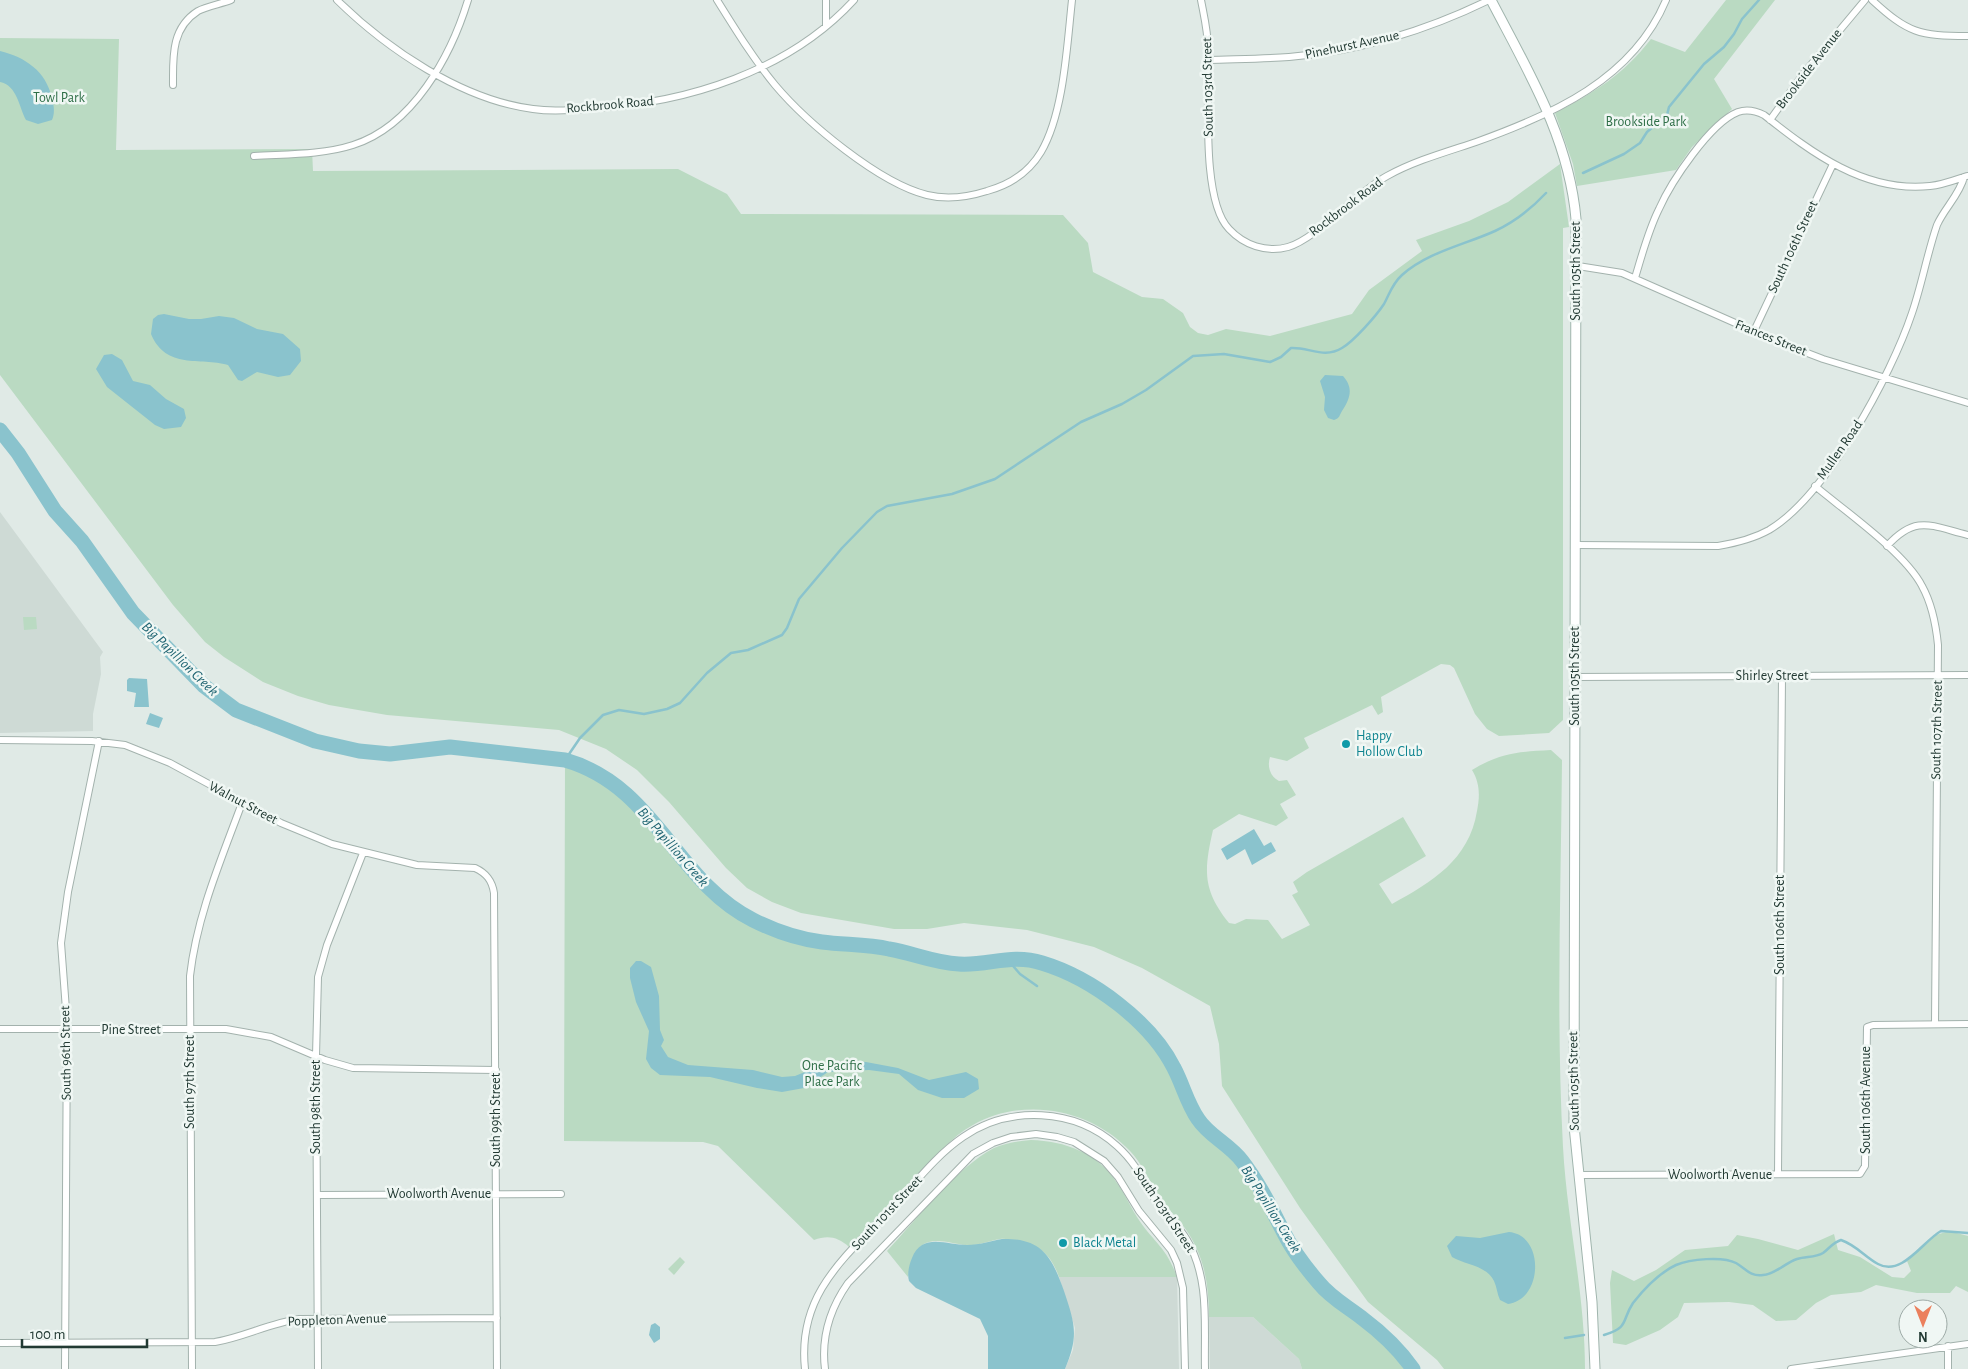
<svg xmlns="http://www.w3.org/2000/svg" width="1968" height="1369" viewBox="0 0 1968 1369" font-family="'Alegreya Sans',sans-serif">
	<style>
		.built { fill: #cedad5 }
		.green { fill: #badac2 }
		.water { fill: #8ac3cd }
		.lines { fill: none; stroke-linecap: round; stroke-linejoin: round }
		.stream { stroke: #8ac3cd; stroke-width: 2.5 }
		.river { stroke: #8ac3cd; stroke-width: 15 }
		.street-casing { stroke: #a3b2ad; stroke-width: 8 }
		.secondary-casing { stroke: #a0b5ad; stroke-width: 11 }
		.street { stroke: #fff; stroke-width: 6 }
		.secondary { stroke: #fff; stroke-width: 9 }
		.culture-dot { fill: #0f9aa8; stroke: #f0f7f4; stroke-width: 2 }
		.labels { text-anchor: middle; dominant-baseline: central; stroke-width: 5; stroke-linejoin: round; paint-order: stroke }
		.street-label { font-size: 14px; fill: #223a33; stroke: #f0f7f4 }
		.park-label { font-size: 14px; fill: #2e6e47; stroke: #f0f7f4 }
		.culture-label { font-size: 14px; fill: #0d838f; stroke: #f0f7f4; text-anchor: start }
		.water-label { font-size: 15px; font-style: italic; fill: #1f6472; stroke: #f0f7f4 }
	</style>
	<rect width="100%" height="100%" fill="#e0eae6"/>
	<path class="built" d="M 0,512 L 103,652 L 100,657 L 101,674 L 93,714 L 93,731 L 0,733 Z
		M 1059,1277 L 1177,1277 L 1179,1369 L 1065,1369 L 1073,1350 L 1075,1328 Z
		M 1209,1317 L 1253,1317 L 1299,1359 L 1302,1369 L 1210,1369 Z"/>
	<path class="green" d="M 1726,0 L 1775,0 L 1714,79 L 1732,109 L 1692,147 L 1676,170 L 1577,186 L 1573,164 L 1555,113 C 1595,92 1623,75 1651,39 L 1685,52 Z
		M 0,38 L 119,39 L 116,150 L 312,149 L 313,171 L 678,169 L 727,194 L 741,214 L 1063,215 L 1088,243 L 1093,272 L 1142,297 L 1163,299 L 1183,313 L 1190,327 L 1198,333 L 1208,335 L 1226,329 L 1270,336 L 1352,314 L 1369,290 L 1422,251 L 1416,240 L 1469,221 L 1508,202 L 1560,164 L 1569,227 L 1563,228 L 1563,720 L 1549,733 L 1499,736 L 1487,729 L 1475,714 L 1454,668 L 1450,665 L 1441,664 L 1381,697 L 1383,712 L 1378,715 L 1372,705 L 1304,738 L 1309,748 L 1287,761 L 1270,757 C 1267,767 1270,776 1279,781 L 1287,780 L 1296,795 L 1280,804 L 1288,818 L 1276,826 L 1239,814 L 1213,830 C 1204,870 1202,889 1229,923 L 1235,924 L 1246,919 L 1268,920 L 1282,939 L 1310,925 L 1292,895 L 1298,892 L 1293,882 L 1307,872 L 1403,817 L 1426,856 L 1379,884 L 1392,904 C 1432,882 1469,860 1477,811 C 1480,796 1480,783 1472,770 C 1502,752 1518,752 1551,750 L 1562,760 C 1561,889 1556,1018 1563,1147 C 1567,1221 1585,1294 1585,1369 L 1444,1369 L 1437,1360 L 1368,1302 L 1300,1208 L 1222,1086 L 1219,1044 L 1210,1006 L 1142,968 L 1094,947 L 1027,930 L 964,923 L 927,929 L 894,929 L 801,913 L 772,902 L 747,888 L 726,868 L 669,802 L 637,770 L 606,749 L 559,730 L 387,715 L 329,705 L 298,696 L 263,682 L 224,657 L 205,642 L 173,605 L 0,375 Z
		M 23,617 L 36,617 L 37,629 L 24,630 Z
		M 565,760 C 656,786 675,881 753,920 C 775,931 798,939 822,942 C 844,945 867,944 889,949 C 913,953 934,963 959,964 C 989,966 1011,953 1042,963 C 1092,978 1150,1022 1174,1068 C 1183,1085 1187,1103 1198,1119 C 1209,1136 1229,1144 1242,1161 C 1259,1183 1271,1208 1284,1233 C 1293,1251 1306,1268 1319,1283 C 1331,1298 1348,1307 1362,1318 C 1382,1333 1399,1348 1413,1369 L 1302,1369 L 1299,1359 L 1253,1317 L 1209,1317 C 1209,1284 1204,1254 1184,1227 C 1175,1215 1164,1205 1156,1192 C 1148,1177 1141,1163 1130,1151 C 1091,1109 1024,1096 973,1125 C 951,1137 935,1157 917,1176 C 895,1199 872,1223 849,1247 C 838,1237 828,1235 814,1240 L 718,1146 L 703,1142 L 564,1141 Z
		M 1031,1140 C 1065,1141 1098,1153 1117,1183 C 1125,1194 1130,1206 1137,1217 C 1152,1241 1166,1246 1177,1277 L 1059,1277 C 1051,1254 1039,1244 1015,1241 C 1010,1240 1005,1238 1000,1239 C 988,1241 978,1246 966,1245 C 951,1244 934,1236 921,1246 C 912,1254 910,1266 908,1277 L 887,1251 C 917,1219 956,1168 994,1148 C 1006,1143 1019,1141 1031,1140 Z
		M 1949,1231 L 1968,1236 L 1968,1292 L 1956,1286 L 1950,1293 L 1917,1293 L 1876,1285 L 1861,1292 L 1831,1295 L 1816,1303 L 1796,1320 L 1776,1321 L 1753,1305 L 1729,1302 L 1684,1303 L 1678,1317 L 1660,1330 L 1626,1345 L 1613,1343 L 1610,1283 L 1612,1270 L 1634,1281 L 1656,1270 L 1685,1250 L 1728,1246 L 1737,1235 L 1758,1239 L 1798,1250 L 1834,1234 L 1838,1250 L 1860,1257 L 1892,1277 L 1904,1278 L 1911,1271 L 1907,1261 L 1936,1235 Z
		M 680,1257 L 685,1262 L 674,1275 L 668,1269 Z"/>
	<path class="water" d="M 0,51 C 25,57 46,71 52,98 C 54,106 55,113 52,120 L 38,124 L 26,120 C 19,107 17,85 0,82 Z
		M 164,314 L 189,319 L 201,319 L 219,316 L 234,318 L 257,329 L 283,334 L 300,349 L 301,361 L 290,375 L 278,377 L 257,372 L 242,381 L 238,380 L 228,365 C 200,357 166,370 151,334 L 153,319 L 158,315 Z
		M 112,354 L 122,360 L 133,381 L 150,385 L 166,399 L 184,409 L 186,418 L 181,427 L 164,429 L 155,425 L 107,387 L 96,369 L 104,355 Z
		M 1325,375 L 1343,376 C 1354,388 1350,399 1342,411 C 1339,416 1340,418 1334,420 L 1328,418 L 1324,410 L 1325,397 L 1320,381 Z
		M 129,678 L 147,679 L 149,707 L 134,707 L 136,693 L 127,691 L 127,680 Z
		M 150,713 L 163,718 L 159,728 L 146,724 Z
		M 1254,829 L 1264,846 L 1271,842 L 1276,851 L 1252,865 L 1245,849 L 1227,860 L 1221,849 Z
		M 636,961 L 641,961 L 651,967 L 659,996 L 660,1030 L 664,1040 L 661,1046 L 668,1057 L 688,1065 L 753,1070 L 782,1077 L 795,1076 L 822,1065 L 846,1061 L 866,1062 L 898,1068 L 929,1080 L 966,1072 L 978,1079 L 979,1089 L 964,1098 L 942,1098 L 918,1090 L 899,1074 L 869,1070 L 828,1072 L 804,1088 L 782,1092 L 757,1088 L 710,1077 L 660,1075 L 651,1068 L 646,1059 L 649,1031 L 636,1002 L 630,978 L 630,968 Z
		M 1509,1232 C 1545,1235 1543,1300 1508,1304 L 1500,1300 C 1497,1294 1497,1287 1494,1281 C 1486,1265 1465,1265 1452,1257 L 1447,1246 L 1456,1236 L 1480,1238 Z
		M 1002,1239 C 1042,1238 1052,1257 1064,1291 C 1075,1324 1079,1336 1065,1369 L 988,1369 L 988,1336 L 980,1319 L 916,1288 L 909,1281 C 907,1274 909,1265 912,1258 C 922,1232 947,1245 967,1245 C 979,1245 991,1241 1002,1239 Z
		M 655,1323 L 660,1327 L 660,1339 L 654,1343 L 649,1335 L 651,1325 Z"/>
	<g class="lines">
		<path class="stream" d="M 1583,173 L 1624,154 L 1640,143 L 1647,132 L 1667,115 L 1669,107 L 1704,64 L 1724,47 L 1734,34 L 1742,19 L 1759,0
			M 565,760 L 580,738 L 603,715 L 619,710 L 644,714 L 667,709 L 680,703 L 707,673 L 731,653 L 748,650 L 782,635 L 787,628 L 799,599 L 842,548 L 877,512 L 887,506 L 952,494 L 995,479 L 1081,422 L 1122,404 L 1146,390 L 1193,356 L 1224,354 L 1270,362 L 1281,357 L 1291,348 C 1309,347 1324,359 1342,348 C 1354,341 1376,316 1384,304 C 1390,293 1392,284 1402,275 C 1428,252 1464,245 1495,231 C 1514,222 1532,208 1546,193
			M 1006,958 L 1020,974 L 1037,986
			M 1604,1335 C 1630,1327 1621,1321 1633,1303 C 1644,1289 1659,1273 1676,1265 C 1690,1259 1723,1256 1736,1263 C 1745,1268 1750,1277 1763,1275 C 1776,1274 1785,1263 1797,1259 C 1806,1256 1815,1258 1823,1253 C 1830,1248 1832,1243 1841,1240 C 1856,1245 1865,1257 1878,1264 C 1902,1277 1923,1241 1941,1231 L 1968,1233
			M 1565,1338 L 1584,1335"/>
		<path class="river" d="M 0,430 L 18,453 L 55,511 L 82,541 L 133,613 L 204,686 L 236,710 L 315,741 L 359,751 L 390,754 L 450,747 L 565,760 C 656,786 675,881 753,920 C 775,931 798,939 822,942 C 844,945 867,944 889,949 C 913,953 934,963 959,964 C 989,966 1011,953 1042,963 C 1092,978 1151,1022 1174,1068 C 1183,1085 1187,1103 1198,1119 C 1209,1136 1229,1144 1242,1161 C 1259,1183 1271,1208 1284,1233 C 1293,1251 1306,1268 1319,1283 C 1331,1298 1348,1307 1362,1318 C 1382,1333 1399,1349 1413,1369"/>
		<defs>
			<path id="street" d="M 337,0 C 387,49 462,100 533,109 C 553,112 574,110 594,108 C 687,103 789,71 854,0
				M 717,0 C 735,29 753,58 775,85 C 807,123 879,183 927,195 C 947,200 968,197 987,191 C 1009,185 1029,172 1041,152 C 1064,113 1067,45 1072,0
				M 826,0 L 826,26
				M 1201,0 C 1204,16 1208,32 1208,49 C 1210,91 1200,199 1229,229 C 1244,245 1266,253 1288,247 C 1316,239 1356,193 1387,176 C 1414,161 1446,152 1476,142 C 1552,115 1633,79 1666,0
				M 1872,0 C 1908,33 1919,36 1968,36
				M 1208,60 C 1235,59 1262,59 1289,57 C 1357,52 1428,30 1489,0
				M 173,85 C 173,57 171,28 198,11 C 207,6 221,4 231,0
				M 1770,120 L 1804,73 L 1865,0
				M 254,156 C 287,154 322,155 353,145 C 413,126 451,56 468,0
				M 1578,266 L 1622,273 L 1776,341 L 1823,359 L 1968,403
				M 1635,278 C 1642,255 1648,231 1659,209 C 1671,182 1710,123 1738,112 C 1747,109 1756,111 1764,115 C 1812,153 1865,193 1930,186 C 1942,185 1955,180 1967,176
				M 1754,331 L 1833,164
				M 1815,486 C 1845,511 1905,553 1922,586 C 1932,604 1936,625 1938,645 L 1935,1024
				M 1576,545 L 1718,546 C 1736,543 1753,539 1769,530 C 1826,496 1891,376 1912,313 C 1922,284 1927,254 1937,225 C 1944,209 1960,194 1964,177
				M 1887,546 C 1916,514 1931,526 1968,535
				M 1575,677 L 1968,675
				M 0,740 L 92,741 L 125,745 L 170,763 L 281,823 L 332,844 L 417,865 L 475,868 C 486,873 492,880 494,893 L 497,1369
				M 0,1029 L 226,1029 L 271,1037 L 325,1060 L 353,1068 L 496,1070
				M 1778,1174 L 1782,676
				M 1578,1175 L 1860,1174 L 1865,1166 L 1867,1027 L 1873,1025 L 1968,1024
				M 317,1195 L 561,1194
				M 0,1343 L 215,1342 C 244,1337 270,1323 299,1319 L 497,1318
				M 1948,1346 L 1948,1369
				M 65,1369 L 67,1023 L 61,943 L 68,892 L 99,741
				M 192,1369 L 190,976 C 197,915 221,860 242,803
				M 318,1369 L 316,1056 L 318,977 L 327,945 L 363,853
				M 805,1369 C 797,1295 844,1258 890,1210 C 913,1186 935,1156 963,1137 C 1009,1105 1075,1108 1117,1146 C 1134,1161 1143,1179 1154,1198 C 1163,1213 1178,1224 1187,1240 C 1210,1279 1204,1325 1205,1369
				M 825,1369 C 821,1337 829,1310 848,1283 L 973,1154 L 993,1143 L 1011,1137 L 1036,1134 L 1057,1137 L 1074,1142 L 1104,1161 L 1118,1177 L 1139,1211 L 1171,1250 L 1177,1263 L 1183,1288 L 1185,1369
				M 1791,1369 L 1968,1344"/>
			<path id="secondary" d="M 1491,0 C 1528,71 1569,138 1576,219 L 1574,1126 L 1592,1302 L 1595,1369"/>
		</defs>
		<use href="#street" class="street-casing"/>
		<use href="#secondary" class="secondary-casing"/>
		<use href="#street" class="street"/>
		<use href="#secondary" class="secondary"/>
	</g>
	<g class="culture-dot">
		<circle cx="1346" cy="744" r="5"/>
		<circle cx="1063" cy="1243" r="5"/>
	</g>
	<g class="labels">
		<g class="street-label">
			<text transform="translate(1352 45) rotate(-12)">Pinehurst Avenue</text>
			<text transform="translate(1809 69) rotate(-52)">Brookside Avenue</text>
			<text transform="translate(1208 87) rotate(-91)">South 103rd Street</text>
			<text transform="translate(610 105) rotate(-5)">Rockbrook Road</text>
			<text transform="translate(1346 207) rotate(-37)">Rockbrook Road</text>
			<text transform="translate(1793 247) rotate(-65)">South 106th Street</text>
			<text transform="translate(1576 271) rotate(-90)">South 105th Street</text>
			<text transform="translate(1771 338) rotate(22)">Frances Street</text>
			<text transform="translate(1840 450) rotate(-55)">Mullen Road</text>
			<text transform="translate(1575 676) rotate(-90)">South 105th Street</text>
			<text x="1772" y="676">Shirley Street</text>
			<text transform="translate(1937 730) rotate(-89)">South 107th Street</text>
			<text transform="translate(243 803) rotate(28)">Walnut Street</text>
			<text transform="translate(1780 925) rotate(-90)">South 106th Street</text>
			<text x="131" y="1030">Pine Street</text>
			<text transform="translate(66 1053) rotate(-91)">South 96th Street</text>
			<text transform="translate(1574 1081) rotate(-91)">South 105th Street</text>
			<text transform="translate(190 1082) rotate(-90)">South 97th Street</text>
			<text transform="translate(1866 1100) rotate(-90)">South 106th Avenue</text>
			<text transform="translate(316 1107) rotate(-90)">South 98th Street</text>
			<text transform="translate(496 1120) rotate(-90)">South 99th Street</text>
			<text x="1720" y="1175">Woolworth Avenue</text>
			<text x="439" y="1194">Woolworth Avenue</text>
			<text transform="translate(1164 1210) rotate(56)">South 103rd Street</text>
			<text transform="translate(887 1213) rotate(-47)">South 101st Street</text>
			<text transform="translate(337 1320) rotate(-2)">Poppleton Avenue</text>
		</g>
		<g class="park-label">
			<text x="59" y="98">Towl Park</text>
			<text x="1646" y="122">Brookside Park</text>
			<text x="832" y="1066">One Pacific<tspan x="832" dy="16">Place Park</tspan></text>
		</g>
		<g class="culture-label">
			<text x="1356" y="736">Happy<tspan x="1356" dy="16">Hollow Club</tspan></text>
			<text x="1073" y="1243">Black Metal</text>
		</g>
		<g class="water-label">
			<text transform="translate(180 659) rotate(44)">Big Papillion Creek</text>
			<text transform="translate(673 847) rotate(49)">Big Papillion Creek</text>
			<text transform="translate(1271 1209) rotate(58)">Big Papillion Creek</text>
		</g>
	</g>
	<g transform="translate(1923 1324) rotate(180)"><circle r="24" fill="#f0f7f4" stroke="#9eaba7"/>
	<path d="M0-4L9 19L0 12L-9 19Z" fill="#eb805d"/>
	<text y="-8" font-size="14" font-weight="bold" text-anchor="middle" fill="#223a33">N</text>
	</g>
	<path d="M22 1339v8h125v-8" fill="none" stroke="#223a33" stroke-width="2.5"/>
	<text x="30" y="1339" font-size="15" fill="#223a33" stroke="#f0f7f4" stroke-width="4" paint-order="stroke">100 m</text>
</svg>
